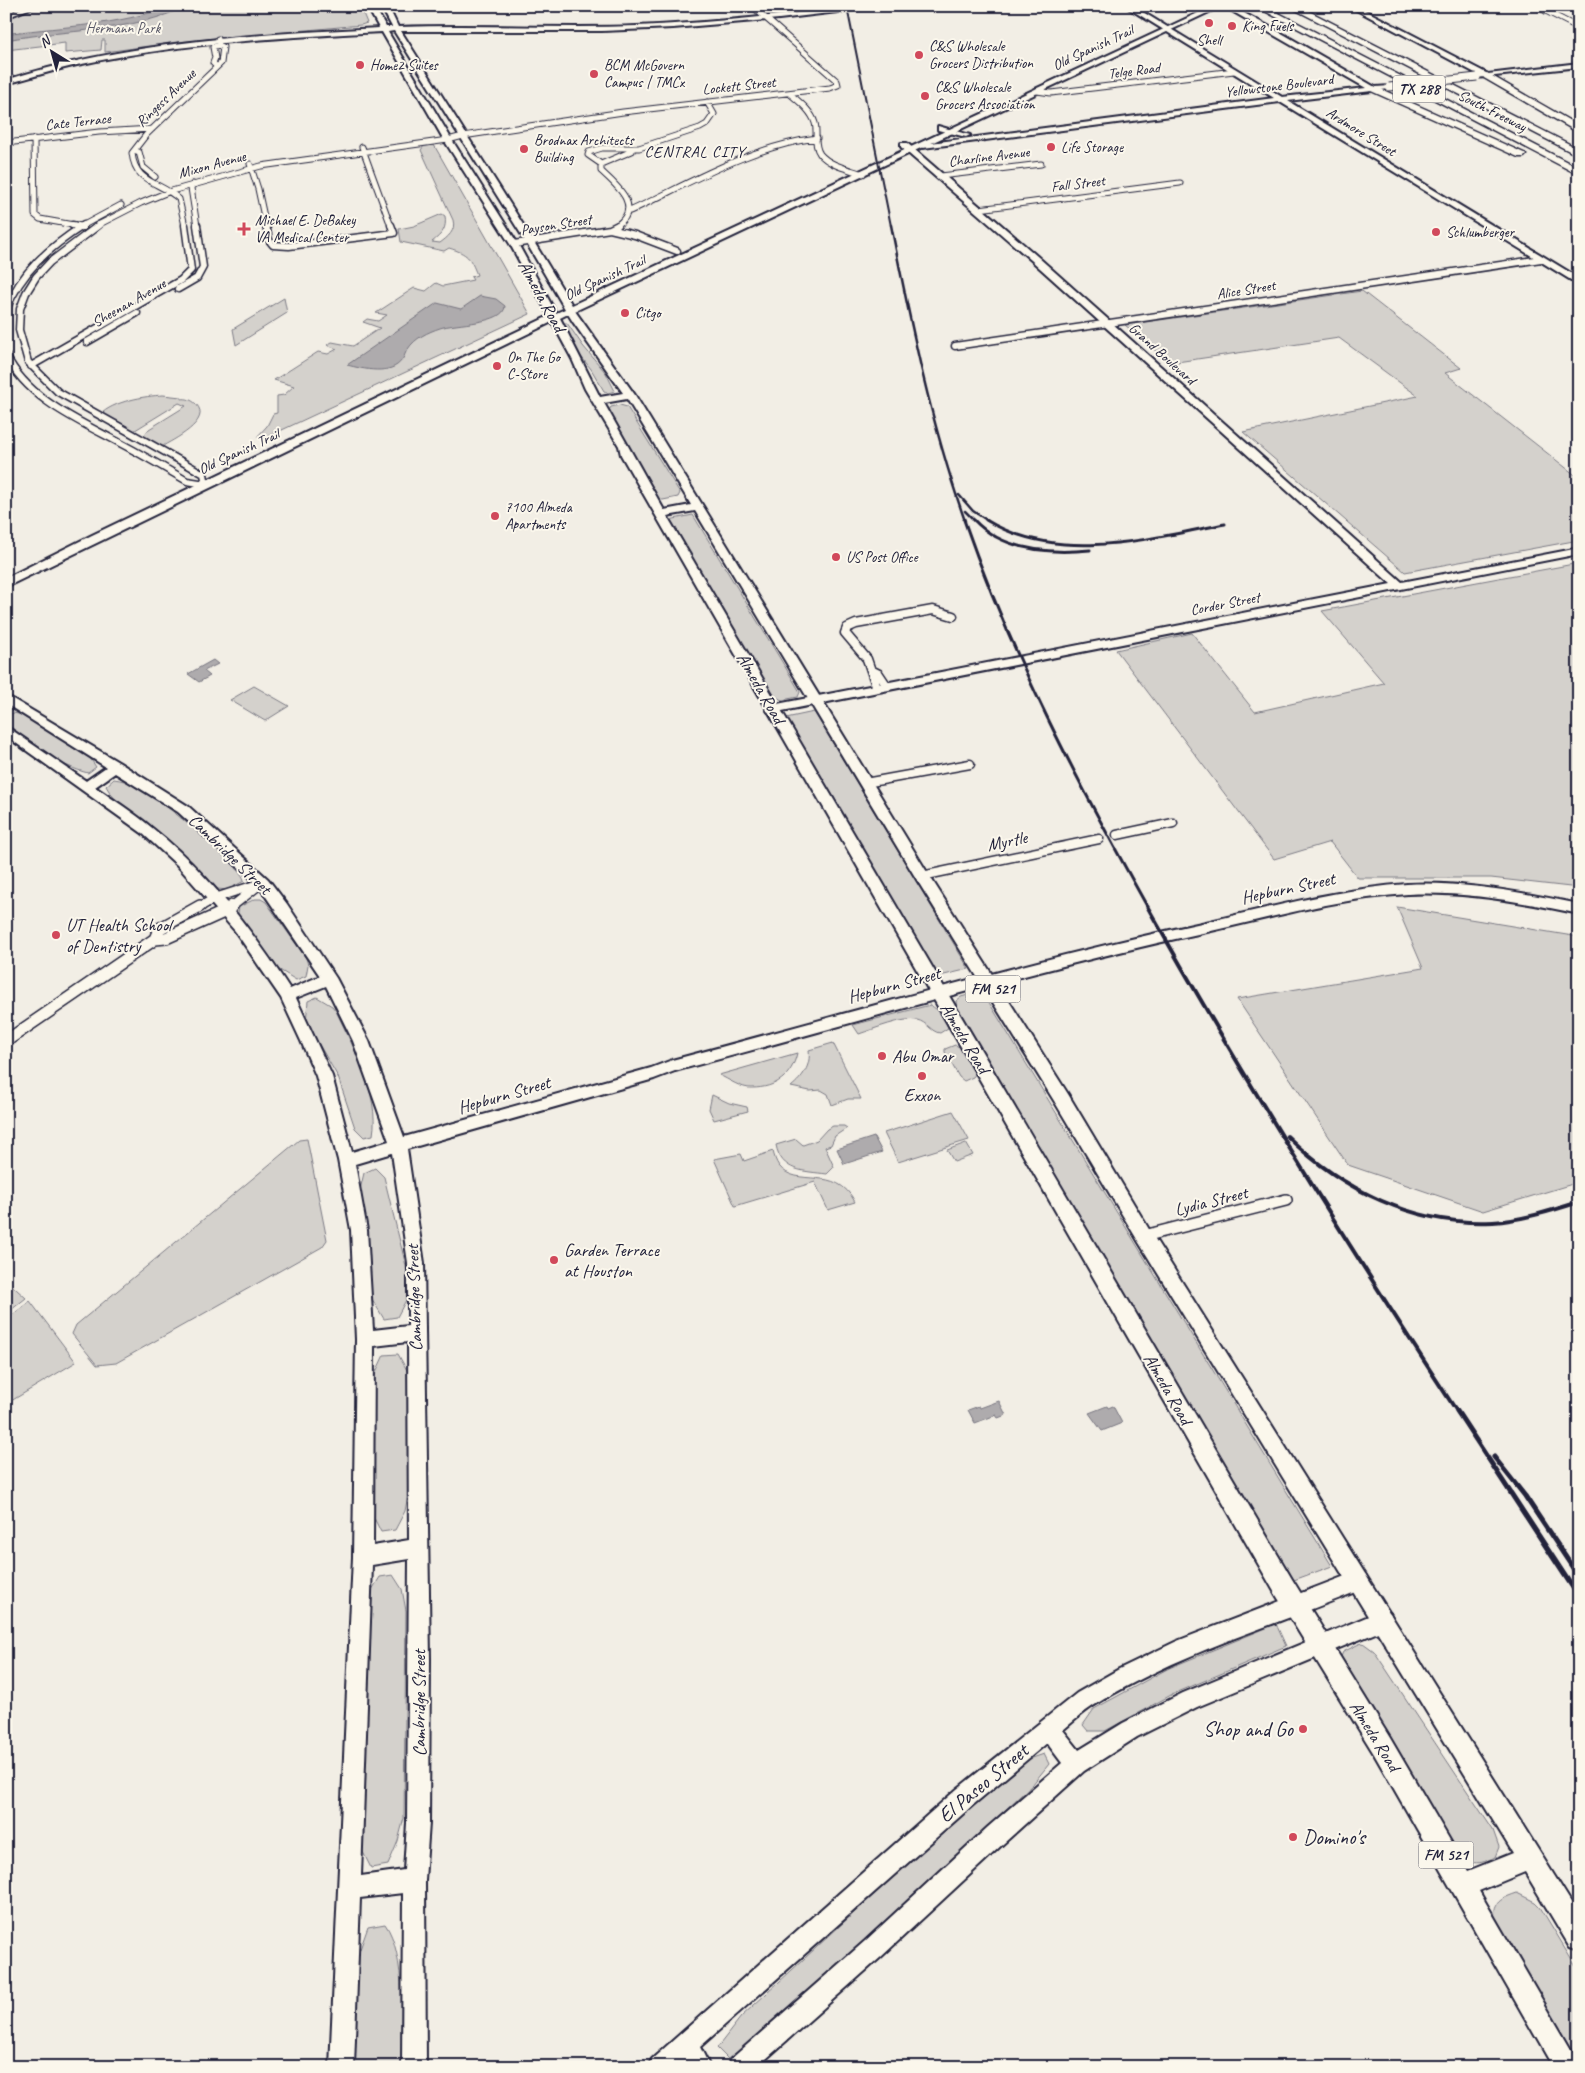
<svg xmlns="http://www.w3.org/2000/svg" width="1585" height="2073" viewBox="0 0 1585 2073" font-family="Caveat,sans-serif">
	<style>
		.green { fill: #d4d1cc; stroke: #7b7a84 }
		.water { fill: #aeabad; stroke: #76747f }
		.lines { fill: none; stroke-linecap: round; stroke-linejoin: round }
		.street-far3-casing { stroke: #22223b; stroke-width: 7 }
		.street-far2-casing { stroke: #22223b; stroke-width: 9 }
		.street-far1-casing { stroke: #22223b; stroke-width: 11 }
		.street-casing { stroke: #22223b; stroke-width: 14 }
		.secondary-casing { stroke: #22223b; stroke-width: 4 }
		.primary-casing { stroke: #22223b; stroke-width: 4 }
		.highway-casing { stroke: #22223b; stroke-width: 3 }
		.street-far3 { stroke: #fbf7ec; stroke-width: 5 }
		.street-far2 { stroke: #fbf7ec; stroke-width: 6 }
		.street-far1 { stroke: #fbf7ec; stroke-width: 8 }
		.street { stroke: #fbf7ec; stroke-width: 11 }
		.secondary { fill: #fbf7ec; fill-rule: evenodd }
		.primary { fill: #fbf7ec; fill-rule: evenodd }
		.highway { fill: #fbf7ec; fill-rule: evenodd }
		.rail-far4 { stroke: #22223b; stroke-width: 2 }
		.rail-far3 { stroke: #22223b; stroke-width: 2.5 }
		.rail-far2 { stroke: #22223b; stroke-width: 3 }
		.rail-far1 { stroke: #22223b; stroke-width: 4 }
		.rail { stroke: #22223b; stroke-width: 5 }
		.secondary-bridge-casing { stroke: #22223b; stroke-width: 9; stroke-linecap: butt }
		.secondary-bridge { stroke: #fbf7ec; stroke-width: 7 }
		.poi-dot { fill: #d1495b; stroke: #fbf7ec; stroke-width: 2 }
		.labels { text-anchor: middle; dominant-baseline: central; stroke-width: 4; stroke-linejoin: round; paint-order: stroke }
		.far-poi-label { font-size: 15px; fill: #22223b; stroke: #fbf7ec; text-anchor: start }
		.far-park-label { font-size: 15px; fill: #575766; stroke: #fbf7ec }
		.far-street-label { font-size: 15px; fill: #22223b; stroke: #fbf7ec }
		.shield { fill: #fbf7ec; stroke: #636270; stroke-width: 1 }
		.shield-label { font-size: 16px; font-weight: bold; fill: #22223b }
		.far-neighbourhood-label { font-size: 16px; letter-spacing: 1px; fill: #22223b; stroke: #fbf7ec }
		.street-label { font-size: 18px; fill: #22223b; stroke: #fbf7ec }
		.poi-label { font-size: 18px; fill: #22223b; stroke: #fbf7ec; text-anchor: start }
		.near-poi-label { font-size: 21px; fill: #22223b; stroke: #fbf7ec; text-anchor: end }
		.near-street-label { font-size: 21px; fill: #22223b; stroke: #fbf7ec }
	</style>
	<rect width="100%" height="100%" fill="#f2eee5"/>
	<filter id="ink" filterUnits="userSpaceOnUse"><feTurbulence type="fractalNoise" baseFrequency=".02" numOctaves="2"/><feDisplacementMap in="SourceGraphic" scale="10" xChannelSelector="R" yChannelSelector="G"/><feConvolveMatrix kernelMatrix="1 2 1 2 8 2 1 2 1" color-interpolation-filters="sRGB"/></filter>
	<g filter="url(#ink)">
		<path class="green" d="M 6,6 L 360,6 L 367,23 L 361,25 L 177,42 L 105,52 L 105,40 L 102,40 L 101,50 L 65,53 L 65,43 L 6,50 Z
			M 434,145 L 530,314 L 267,437 L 257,437 L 267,426 L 273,414 L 277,413 L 277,396 L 284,395 L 294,386 L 274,380 L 318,352 L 328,354 L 337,349 L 327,345 L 332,342 L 353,346 L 380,328 L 363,322 L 367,319 L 378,321 L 387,315 L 376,313 L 414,288 L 426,291 L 436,283 L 443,286 L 473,280 L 471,277 L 477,275 C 470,257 468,254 449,248 L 444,251 L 401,242 L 399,229 L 414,226 L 442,214 L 445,216 C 447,229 442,234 432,242 L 440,243 C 448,237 456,231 453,220 L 421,150 L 424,146 Z
			M 1362,291 L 1461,368 L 1445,373 L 1579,478 L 1579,540 L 1405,572 L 1243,432 L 1418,396 L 1339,338 L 1170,363 L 1125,325 Z
			M 284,298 L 287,313 L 236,345 L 233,329 Z
			M 563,323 L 567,323 L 583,346 L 606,373 L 615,391 L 608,393 L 604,391 L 591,369 L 575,349 Z
			M 163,395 L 181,397 L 181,399 C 187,398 192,400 196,404 C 213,421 173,440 161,447 L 142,438 L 149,429 L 186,406 L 179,403 L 132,432 L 100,415 C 113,401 145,396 163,395 Z
			M 620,405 L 627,407 L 680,493 L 678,497 L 663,500 L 657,499 L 609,410 L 611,407 Z
			M 693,515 L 790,675 L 800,692 L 798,697 L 782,700 L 772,695 L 669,520 Z
			M 1579,563 L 1579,888 L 1491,878 L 1358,878 L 1330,842 L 1274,859 L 1116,650 L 1192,633 L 1255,712 L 1384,683 L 1322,611 Z
			M 254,686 L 289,706 L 265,721 L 230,700 Z
			M 814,712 L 969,969 L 940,976 L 934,970 L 786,718 Z
			M 13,713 L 24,715 L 88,755 L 96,767 L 88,773 C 62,767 26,744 6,726 L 6,717 Z
			M 114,779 C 121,780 130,782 136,785 C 153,794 245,867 244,881 L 227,890 L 218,889 C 198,868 177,847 154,828 C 137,814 116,806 106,786 Z
			M 255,899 L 261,899 L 266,902 L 306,958 L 308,965 L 306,976 L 296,980 L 278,969 L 238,913 L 239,907 Z
			M 1397,907 L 1579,937 L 1579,1182 L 1483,1211 L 1348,1165 L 1237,999 L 1423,968 Z
			M 975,993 L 985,996 L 993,1009 L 1332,1566 L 1294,1580 L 1288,1574 L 957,1011 L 956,1001 L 961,997 Z
			M 317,997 L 332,1006 L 336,1011 C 353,1047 380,1095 373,1135 L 364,1137 L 355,1128 L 338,1077 L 306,1022 L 308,1001 Z
			M 930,1005 C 940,1011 944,1016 948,1028 L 940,1033 C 931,1032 927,1022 917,1020 C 903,1017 874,1029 859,1034 L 853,1025 Z
			M 833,1043 L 861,1099 L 848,1099 L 832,1105 L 828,1094 L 821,1090 L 810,1091 L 791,1087 C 803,1077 811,1066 809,1050 Z
			M 955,1045 L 962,1048 L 976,1073 L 973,1077 L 964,1081 L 959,1077 L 945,1052 L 945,1049 Z
			M 797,1053 C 792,1076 776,1088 752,1088 C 742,1089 728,1079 719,1075 Z
			M 712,1095 L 729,1103 L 747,1107 L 748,1111 L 714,1120 L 709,1109 Z
			M 953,1111 L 969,1140 L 898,1162 L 884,1133 Z
			M 833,1126 L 844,1126 L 847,1128 L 835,1136 L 831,1145 L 825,1147 L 834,1167 L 827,1174 C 804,1171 781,1172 776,1145 L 796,1139 L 803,1145 L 817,1140 L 827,1129 Z
			M 307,1139 L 327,1240 L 322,1247 L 116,1363 L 97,1365 L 72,1334 L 76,1325 L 299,1140 Z
			M 966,1143 L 973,1155 L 954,1162 L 947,1150 Z
			M 773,1151 C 774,1156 776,1162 779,1166 C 797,1189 836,1164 855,1202 L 828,1210 L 815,1182 L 735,1206 L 714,1159 L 741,1154 L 744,1161 Z
			M 375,1168 L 384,1177 L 406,1266 L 408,1286 L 406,1300 L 397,1317 L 384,1319 L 372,1299 L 360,1190 L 364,1173 Z
			M 6,1280 L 26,1298 L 6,1314 Z
			M 30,1301 L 76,1362 L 6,1404 L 6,1320 Z
			M 398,1354 L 409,1374 L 409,1490 L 405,1511 L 395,1530 L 381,1532 L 372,1514 L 372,1388 L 376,1372 L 384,1355 Z
			M 393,1575 L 402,1589 L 406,1611 L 404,1818 L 398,1841 L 388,1865 L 371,1868 L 361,1848 L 370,1593 L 380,1577 Z
			M 1276,1624 L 1286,1646 L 1171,1695 L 1105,1731 L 1088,1731 L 1083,1725 L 1094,1709 L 1169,1668 Z
			M 1363,1643 L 1374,1651 L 1493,1830 L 1499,1847 L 1495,1857 C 1474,1868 1469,1862 1451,1851 L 1340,1659 L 1343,1652 L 1359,1644 Z
			M 1044,1754 L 1049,1764 L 1032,1785 L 765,2032 L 728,2059 L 717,2048 L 741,2017 L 983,1794 L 1018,1763 Z
			M 1517,1893 L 1535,1902 L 1540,1907 L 1579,1971 L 1579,2067 L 1497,1930 C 1492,1906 1493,1901 1517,1893 Z
			M 385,1924 C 406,1952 403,2032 401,2067 L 355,2067 L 351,2023 L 354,1966 L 368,1927 Z"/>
		<path class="water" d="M 169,6 L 187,6 C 131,33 66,29 6,40 L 6,35 L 12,33 C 64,26 119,26 169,6 Z
			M 480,296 L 496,299 L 505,306 C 505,324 454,323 440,328 C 428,332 415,338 408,349 C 405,352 405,356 402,360 C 391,376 363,369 347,365 L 437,303 L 461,309 Z
			M 213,660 L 218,664 L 204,671 L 210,676 L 199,682 L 188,674 Z
			M 874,1137 L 882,1152 L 844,1164 L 837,1149 Z
			M 999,1401 L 1006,1415 L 998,1418 L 996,1415 L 975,1423 L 968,1410 L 979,1406 L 980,1408 Z
			M 1107,1406 L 1108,1408 L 1113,1406 L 1122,1423 L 1102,1431 L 1089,1413 Z"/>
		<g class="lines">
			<defs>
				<path id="street-far3" d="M 1536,6 L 1579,28
					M 1546,11 L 1579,7
					M 216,66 L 213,63 L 215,58 L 213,47 L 219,45
					M 1037,91 L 1051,93 L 1234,71
					M 789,93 C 798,101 811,110 815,123 C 818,133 813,145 820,154 C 830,166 849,169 863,174
					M 34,139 L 35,215 L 40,219 L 79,226
					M 6,143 L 99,132 L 152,129
					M 362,147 L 391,226
					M 136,151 L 139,152 L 143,167 L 155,177
					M 250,164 L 258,189 L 266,226
					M 601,164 L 632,151
					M 941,176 L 1041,164
					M 193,184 L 191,188 L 197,226
					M 979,209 L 1180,183
					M 630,211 C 690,183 751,146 817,138
					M 82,226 L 121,205
					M 96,226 L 141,203 L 168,192 L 261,166 L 448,140 L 463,136 L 623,112 L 830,88 L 838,85 L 837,81 L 752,6
					M 185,226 L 179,199 C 160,181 135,184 132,153 L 146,135 L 221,63 L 223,47 L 219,45 L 218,39
					M 616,226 C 644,207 616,185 601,171 L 601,164 L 588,155 L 589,152 L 602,148 L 639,148 L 700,128 L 707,124 L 714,114 L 707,102"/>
				<path id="street-far2" d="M 72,225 L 83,227
					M 266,225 L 269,240 L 273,245 L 289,246 L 394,233 L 391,225
					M 610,229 L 635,235 L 677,251
					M 514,244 L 610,229 L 618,225
					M 178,289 L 197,278 L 203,267 L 197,225
					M 6,310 C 21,271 50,247 84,225
					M 87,342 L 137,313
					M 955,346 L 1541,259
					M 6,355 C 27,399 79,421 120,443 C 143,455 165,468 187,481 L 206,484 L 204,474 L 58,392 L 28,362 L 19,330 L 20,309 L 26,293 L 36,277 L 50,262 L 99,225
					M 31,366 L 181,280 L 191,270 L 185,225"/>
				<path id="street-far1" d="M 871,670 L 879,674 L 887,686
					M 877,688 L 867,659 L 845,633 L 847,628 L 856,624 L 933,610 L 953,616
					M 865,783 L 970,764
					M 1117,835 L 1173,823
					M 922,876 L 1099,839
					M 198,908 L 215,898 L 255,885
					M 230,908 L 263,882"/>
				<path id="street" d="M 155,939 L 159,929 L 200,906
					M 6,1041 L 155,939 L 166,938 L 226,911 L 232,906
					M 1144,1236 L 1286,1200"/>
				<path id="secondary" d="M 27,6 L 36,6 L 6,18 L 6,14 Z
					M 1125,6 L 1133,6 L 1282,97 L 1366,88 L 1223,6 L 1231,6 L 1285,35 L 1375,87 L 1391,86 L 1392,87 L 1389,89 L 1288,101 L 1579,278 L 1579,285 L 1280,102 L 923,148 L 919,146 L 923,144 L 1274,98 Z
					M 1349,6 L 1357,6 L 1488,74 L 1579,63 L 1579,67 L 1476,78 L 1476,76 L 1479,75 Z
					M 938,126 L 970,135 L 966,137 L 938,130 Z
					M 901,143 L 907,143 L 1037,256 L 1402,582 L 1579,548 L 1579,554 L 772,713 L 768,712 L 766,709 L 772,705 L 1391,584 L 1031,260 L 901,147 Z
					M 6,695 L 120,763 L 188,806 L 268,879 L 287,904 L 336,978 L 369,1041 L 404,1137 L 651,1068 L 672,1060 C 850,1013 1026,961 1206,922 C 1272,907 1339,889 1407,884 C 1462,881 1526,893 1579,904 L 1579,914 C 1525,902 1463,891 1408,894 C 1340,898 1273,917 1207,932 C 1027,971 852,1024 675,1071 L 654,1079 L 407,1149 L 424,1263 L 430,1659 L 429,1823 L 425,1880 L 426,2067 L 402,2067 L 403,1893 L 360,1898 L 354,2067 L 330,2067 L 353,1557 L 356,1339 L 351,1230 L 338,1160 L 316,1076 L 301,1041 L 281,998 L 235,931 L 177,865 L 142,833 L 6,736 L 6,726 L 86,781 L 106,767 L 6,704 ZM 115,773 L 178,812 L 258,885 L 320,976 L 290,989 C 252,930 206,870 151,827 C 133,812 114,800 95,787 ZM 326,986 L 353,1041 L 389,1141 L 352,1152 L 332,1076 L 296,998 ZM 392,1153 L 408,1263 L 408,1326 L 373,1330 L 367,1230 L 355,1164 ZM 408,1342 L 409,1540 L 373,1546 L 374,1346 ZM 409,1559 L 407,1823 L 404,1870 L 361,1876 L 372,1565 Z
					M 1358,1571 L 1365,1574 L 1368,1581 L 1365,1588 C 1274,1626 1177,1653 1093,1706 C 1082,1713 1073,1722 1063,1730 L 1079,1750 L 1123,1723 L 1183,1693 L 1383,1610 L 1390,1613 L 1393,1620 L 1390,1627 L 1197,1707 L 1137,1737 L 1084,1771 L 1004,1843 L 881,1957 L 757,2067 L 727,2067 L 731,2059 L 865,1941 L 988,1827 L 1062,1763 L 1047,1743 L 973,1805 L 700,2047 L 710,2067 L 685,2067 L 682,2063 L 678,2067 L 648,2067 L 652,2059 L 957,1789 L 1077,1693 L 1119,1669 L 1177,1641 Z"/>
				<path id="primary" d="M 367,6 L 374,6 L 386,27 L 392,27 L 381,6 L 388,6 L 398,27 C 478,24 558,29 637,26 C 713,23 788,14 864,6 L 888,6 L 779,19 L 673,28 L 602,31 L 401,31 L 534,242 L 572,305 L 1213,6 L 1222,6 L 575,311 L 635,395 L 927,872 L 1068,1094 L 1150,1231 L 1579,1915 L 1579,1950 L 1570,1947 L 1525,1872 L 1479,1891 L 1576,2058 L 1579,2067 L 1553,2067 L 1374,1754 L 1276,1595 L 621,455 L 619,446 L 585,389 L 572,359 L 552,322 L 6,587 L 6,578 L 92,535 L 549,316 L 510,244 L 444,140 L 382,32 C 284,37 183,43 87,63 C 60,68 33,77 6,84 L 6,80 C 126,42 255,34 379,28 ZM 394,31 L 526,242 L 565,309 L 556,313 L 518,244 L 452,140 L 388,32 ZM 568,314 L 573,322 L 623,393 L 600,397 L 560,318 ZM 627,399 L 691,505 L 664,510 L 604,403 ZM 695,511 L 917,880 L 1056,1104 L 1138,1241 L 1513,1853 L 1468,1871 L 1390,1738 L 1292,1579 L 667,516 Z"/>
				<path id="highway" d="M 1255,6 L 1265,6 L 1579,168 L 1579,175 Z
					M 1288,6 L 1299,6 L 1579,149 L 1579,156 Z
					M 1487,73 L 1579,126 L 1579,133 L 1484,78 L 1483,76 Z
					M 1374,86 L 1524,153 L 1526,155 L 1524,157 L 1518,157 L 1371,91 L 1370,89 Z"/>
			</defs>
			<use href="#street-far3" class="street-far3-casing"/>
			<use href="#street-far2" class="street-far2-casing"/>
			<use href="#street-far1" class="street-far1-casing"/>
			<use href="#street" class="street-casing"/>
			<use href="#secondary" class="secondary-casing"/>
			<use href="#primary" class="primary-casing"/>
			<use href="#highway" class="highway-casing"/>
			<use href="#street-far3" class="street-far3"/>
			<use href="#street-far2" class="street-far2"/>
			<use href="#street-far1" class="street-far1"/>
			<use href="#street" class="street"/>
			<use href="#secondary" class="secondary"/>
			<use href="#primary" class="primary"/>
			<use href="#highway" class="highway"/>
			<path class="rail-far4" d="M 848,12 L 891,226"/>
			<path class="rail-far3" d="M 891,225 C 911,326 931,424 965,521
				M 959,495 L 973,511 L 988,521
				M 965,511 L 975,521"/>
			<path class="rail-far2" d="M 964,520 C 1011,655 1078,783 1148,908
				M 974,520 C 1003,551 1050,554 1090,550
				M 986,520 C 1058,564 1148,539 1225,524"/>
			<path class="rail-far1" d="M 1147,906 C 1244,1079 1349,1247 1458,1413
				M 1287,1136 C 1342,1190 1415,1226 1493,1222 C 1522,1220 1551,1211 1579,1202"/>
			<path class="rail" d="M 1457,1411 L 1579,1597
				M 1494,1457 L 1525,1496 L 1579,1577"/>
			<defs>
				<path id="secondary-bridge" d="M 1389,87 L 1477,77"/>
			</defs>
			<use href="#secondary-bridge" class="secondary-bridge-casing"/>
			<use href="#secondary-bridge" class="secondary-bridge"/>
		</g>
	</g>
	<g class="poi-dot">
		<circle cx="1209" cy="23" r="5"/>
		<circle cx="1232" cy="26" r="5"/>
		<circle cx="919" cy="55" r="5"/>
		<circle cx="360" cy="65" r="5"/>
		<circle cx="594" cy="74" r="5"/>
		<circle cx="925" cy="96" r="5"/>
		<circle cx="1051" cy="147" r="5"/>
		<circle cx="524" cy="149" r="5"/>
		<path d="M241.5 221.5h5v5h5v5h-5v5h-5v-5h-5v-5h5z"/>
		<circle cx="1436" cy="232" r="5"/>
		<circle cx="625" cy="313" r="5"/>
		<circle cx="497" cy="366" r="5"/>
		<circle cx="495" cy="516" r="5"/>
		<circle cx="836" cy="557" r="5"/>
		<circle cx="56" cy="935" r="5"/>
		<circle cx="882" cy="1056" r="5"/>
		<circle cx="922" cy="1076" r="5"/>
		<circle cx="554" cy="1260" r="5"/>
		<circle cx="1303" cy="1729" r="5"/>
		<circle cx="1293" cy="1837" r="5"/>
	</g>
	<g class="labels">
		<g class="far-poi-label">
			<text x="1242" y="26">King Fuels</text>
			<text x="1209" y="40" text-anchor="middle">Shell</text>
			<text x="929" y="46">C&amp;S Wholesale<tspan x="929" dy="17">Grocers Distribution</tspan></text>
			<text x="370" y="65">Home2 Suites</text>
			<text x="604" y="65">BCM McGovern<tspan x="604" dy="17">Campus | TMCx</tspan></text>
			<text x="935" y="87">C&amp;S Wholesale<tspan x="935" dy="17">Grocers Association</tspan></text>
			<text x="534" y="140">Brodnax Architects<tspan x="534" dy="17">Building</tspan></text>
			<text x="1061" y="147">Life Storage</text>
			<text x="255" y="220">Michael E. DeBakey<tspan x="255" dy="17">VA Medical Center</tspan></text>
			<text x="1446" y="232">Schlumberger</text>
			<text x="635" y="313">Citgo</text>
			<text x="507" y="357">On The Go<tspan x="507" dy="17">C-Store</tspan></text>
			<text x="505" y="507">7100 Almeda<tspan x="505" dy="17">Apartments</tspan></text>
			<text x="846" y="557">US Post Office</text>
		</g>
		<g class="far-park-label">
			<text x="123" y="28">Hermann Park</text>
		</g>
		<g class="far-street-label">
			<text transform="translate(1093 48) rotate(-25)">Old Spanish Trail</text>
			<text transform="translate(1134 71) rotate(-7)">Telge Road</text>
			<text transform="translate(739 86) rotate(-6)">Lockett Street</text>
			<text transform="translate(1279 86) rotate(-7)">Yellowstone Boulevard</text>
			<text transform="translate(166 98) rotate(-44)">Ringess Avenue</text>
			<text transform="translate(1492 111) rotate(27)">South Freeway</text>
			<text transform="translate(78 122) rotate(-6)">Cate Terrace</text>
			<text transform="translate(1361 132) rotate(32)">Ardmore Street</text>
			<text transform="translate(989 157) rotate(-7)">Charline Avenue</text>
			<text transform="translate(212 165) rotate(-15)">Mixon Avenue</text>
			<text transform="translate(1078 184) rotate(-7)">Fall Street</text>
			<text transform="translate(556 225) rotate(-9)">Payson Street</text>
			<text transform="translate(605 278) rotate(-25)">Old Spanish Trail</text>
			<text transform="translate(1246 290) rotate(-9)">Alice Street</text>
			<text transform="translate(129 303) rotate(-30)">Sheenan Avenue</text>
			<text transform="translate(1162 354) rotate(42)">Grand Boulevard</text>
			<text transform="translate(239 452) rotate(-25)">Old Spanish Trail</text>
			<text transform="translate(1225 604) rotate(-11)">Corder Street</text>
		</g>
		<g class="shield">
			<rect x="1393" y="75.5" width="52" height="27" rx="4"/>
			<rect x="965.5" y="975.5" width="55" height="27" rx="4"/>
			<rect x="1418.5" y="1841.5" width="55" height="27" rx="4"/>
		</g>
		<g class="shield-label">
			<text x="1419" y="89">TX 288</text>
			<text x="993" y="989">FM 521</text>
			<text x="1446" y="1855">FM 521</text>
		</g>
		<g class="far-neighbourhood-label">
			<text x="695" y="152">CENTRAL CITY</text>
		</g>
		<g class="street-label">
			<text transform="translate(542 296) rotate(61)">Almeda Road</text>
			<text transform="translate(761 688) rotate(60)">Almeda Road</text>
			<text transform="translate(1007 841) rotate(-12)">Myrtle</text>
			<text transform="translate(230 854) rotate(44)">Cambridge Street</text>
			<text transform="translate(1288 888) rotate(-12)">Hepburn Street</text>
			<text transform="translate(894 985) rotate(-15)">Hepburn Street</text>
			<text transform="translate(965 1038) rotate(59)">Almeda Road</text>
			<text transform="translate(504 1095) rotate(-16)">Hepburn Street</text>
			<text transform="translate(1211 1201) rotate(-14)">Lydia Street</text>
			<text transform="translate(414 1298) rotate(-92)">Cambridge Street</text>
			<text transform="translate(1168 1389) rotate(60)">Almeda Road</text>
			<text transform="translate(419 1703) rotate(-90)">Cambridge Street</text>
			<text transform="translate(1375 1736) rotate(58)">Almeda Road</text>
		</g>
		<g class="poi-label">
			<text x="66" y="925">UT Health School<tspan x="66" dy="21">of Dentistry</tspan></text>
			<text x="892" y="1056">Abu Omar</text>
			<text x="922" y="1095" text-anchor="middle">Exxon</text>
			<text x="564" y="1250">Garden Terrace<tspan x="564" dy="21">at Houston</tspan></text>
		</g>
		<g class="near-poi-label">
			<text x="1293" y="1729">Shop and Go</text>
			<text x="1303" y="1837" text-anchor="start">Domino's</text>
		</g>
		<g class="near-street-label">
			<text transform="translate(983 1783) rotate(-40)">El Paseo Street</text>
		</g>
	</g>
	<rect width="1585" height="2073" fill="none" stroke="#fbf7ec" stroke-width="25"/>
	<rect x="12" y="12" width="1560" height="2048" fill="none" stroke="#22223b" stroke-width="2" filter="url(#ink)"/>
	<g transform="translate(52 52) rotate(323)" stroke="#fbf7ec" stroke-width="4" paint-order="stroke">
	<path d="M0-4L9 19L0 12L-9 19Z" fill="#22223b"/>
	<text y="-8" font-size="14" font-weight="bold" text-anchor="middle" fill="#22223b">N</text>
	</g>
</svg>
